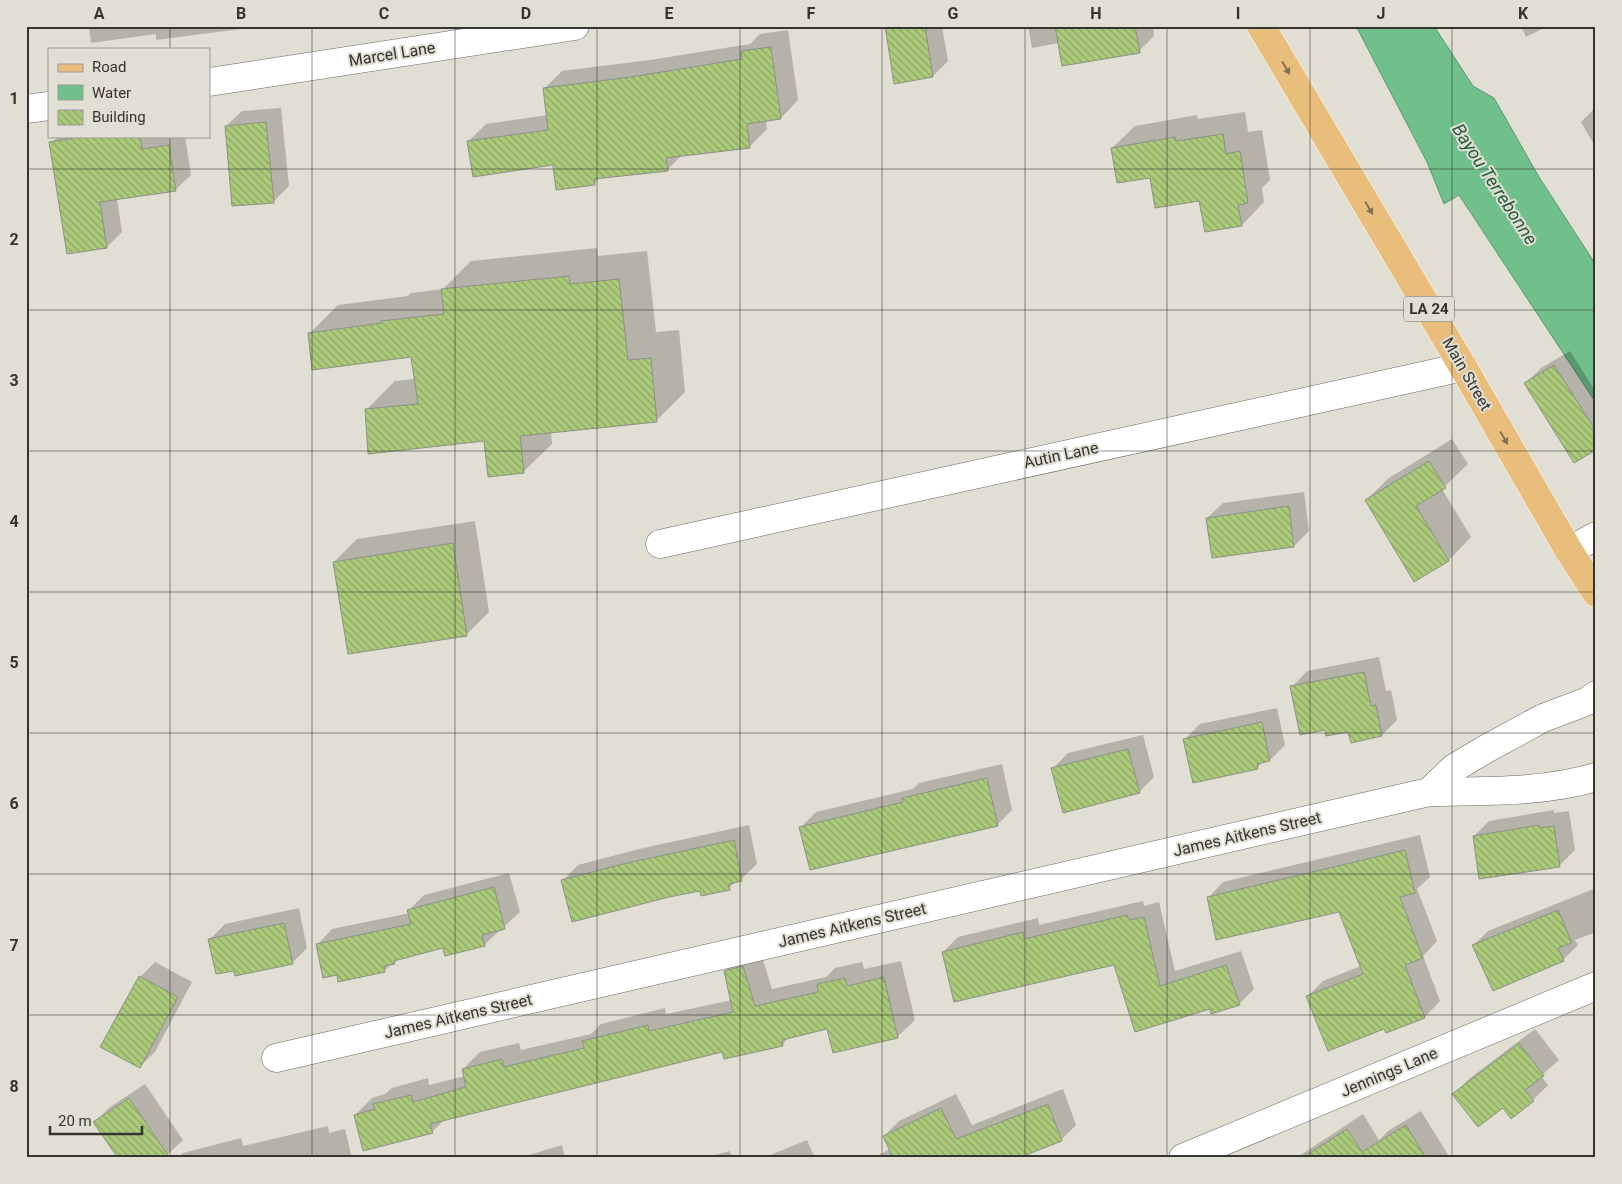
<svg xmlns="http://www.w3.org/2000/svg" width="1622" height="1184" viewBox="0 0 1622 1184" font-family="Roboto,sans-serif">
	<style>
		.water { fill: #70c08b; stroke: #5e9670 }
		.shadow { fill: #0003 }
		.building { fill: url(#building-back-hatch); stroke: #8d9187 }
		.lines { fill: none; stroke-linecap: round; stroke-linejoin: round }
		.street-casing { stroke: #69675e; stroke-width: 29 }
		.primary-casing { stroke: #fff; stroke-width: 29 }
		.street { stroke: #fff; stroke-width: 28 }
		.primary { stroke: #e9be7d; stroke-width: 28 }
		.oneway { fill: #867253 }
		.grid { fill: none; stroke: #353430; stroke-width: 1; stroke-opacity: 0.55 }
		.labels { text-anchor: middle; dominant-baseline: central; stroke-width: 4; stroke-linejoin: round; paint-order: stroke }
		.shield { fill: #e1dfd4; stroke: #696761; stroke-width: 1 }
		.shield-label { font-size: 15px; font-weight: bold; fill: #353430 }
		.street-label { font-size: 16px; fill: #353430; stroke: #e1dfd4 }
		.water-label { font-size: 18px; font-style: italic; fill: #225c38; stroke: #e1dfd4 }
		.neatline { fill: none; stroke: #353430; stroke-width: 2 }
		.grid-label { font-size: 16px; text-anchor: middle; font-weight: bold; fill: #353430 }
	</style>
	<defs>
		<pattern id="building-back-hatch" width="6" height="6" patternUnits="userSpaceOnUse" patternTransform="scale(1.25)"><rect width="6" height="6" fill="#abca7a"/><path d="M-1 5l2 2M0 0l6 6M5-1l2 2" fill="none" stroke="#8ca564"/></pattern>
	</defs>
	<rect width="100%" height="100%" fill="#e1dfd4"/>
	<path class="water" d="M 1356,26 L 1434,26 L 1473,86 L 1494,98 L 1539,177 L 1596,265 L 1596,403 L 1459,195 L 1444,204 L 1427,162 Z"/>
	<path class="shadow" d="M 89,26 L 264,26 L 156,40 L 156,34 L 91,43 Z
		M 886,26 L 942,26 L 948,61 L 933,76 Z
		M 1028,26 L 1153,26 L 1154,36 L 1139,51 L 1059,43 L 1032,48 Z
		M 1521,26 L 1548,26 L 1526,37 Z
		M 788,30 L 798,100 L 781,118 L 766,120 L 767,129 L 749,147 L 682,155 L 667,170 L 601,177 L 594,184 L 554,164 L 469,141 L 486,124 L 548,115 L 545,88 L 562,71 L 650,60 L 750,44 L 760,34 Z
		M 1596,107 L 1596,148 L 1581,122 Z
		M 281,108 L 289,186 L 274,201 L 234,205 L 226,126 L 242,111 Z
		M 1245,112 L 1248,132 L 1262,130 L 1270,180 L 1262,188 L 1264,202 L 1242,225 L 1200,200 L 1151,177 L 1112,148 L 1135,126 L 1197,115 L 1198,119 Z
		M 58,136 L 185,136 L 191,175 L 175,190 L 117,199 L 122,232 L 107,247 L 51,144 Z
		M 597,248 L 598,256 L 647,251 L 656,332 L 679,330 L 685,392 L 657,420 L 551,432 L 552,444 L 523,472 L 485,440 L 366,410 L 395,381 L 415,379 L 412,355 L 309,334 L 338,305 L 408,296 L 411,293 L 443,289 L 471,261 Z
		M 1570,351 L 1596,392 L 1596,448 L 1526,383 L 1541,368 Z
		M 1452,439 L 1468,464 L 1442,489 L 1471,537 L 1449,560 L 1415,580 L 1366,500 L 1389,478 Z
		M 1304,492 L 1309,531 L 1294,546 L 1207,518 L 1223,503 Z
		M 475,521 L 489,612 L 467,634 L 349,653 L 334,562 L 357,539 Z
		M 1379,657 L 1386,691 L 1391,690 L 1397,720 L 1382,735 L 1326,729 L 1292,687 L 1307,671 Z
		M 1277,708 L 1285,745 L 1270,760 L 1264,761 L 1257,768 L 1184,740 L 1200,724 Z
		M 1143,735 L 1154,777 L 1139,792 L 1053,768 L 1068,753 Z
		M 1002,764 L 1012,810 L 997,825 L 801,827 L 816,812 L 913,789 L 919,783 Z
		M 1554,810 L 1554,813 L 1569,811 L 1575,850 L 1559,866 L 1474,836 L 1489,821 Z
		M 749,825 L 757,864 L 741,879 L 737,881 L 729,888 L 701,890 L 563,880 L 578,865 L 639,849 Z
		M 1420,835 L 1430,877 L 1417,889 L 1437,941 L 1423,956 L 1440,1001 L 1425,1017 L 1387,1031 L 1385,1028 L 1308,996 L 1323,981 L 1361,966 L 1340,911 L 1208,898 L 1223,882 Z
		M 509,873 L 520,912 L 484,945 L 444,947 L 399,958 L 384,971 L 338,974 L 317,945 L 332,929 L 410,913 L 409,910 L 424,895 Z
		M 1596,888 L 1596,932 L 1575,940 L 1578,945 L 1563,960 L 1474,945 L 1488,931 Z
		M 1143,901 L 1144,906 L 1159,902 L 1175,971 L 1241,951 L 1254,989 L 1239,1004 L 1210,1008 L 1136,1031 L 1115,964 L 943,952 L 958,937 L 1038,918 L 1039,925 Z
		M 299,908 L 307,948 L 292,963 L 235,969 L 210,939 L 225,924 Z
		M 760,950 L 772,989 L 826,977 L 835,968 L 862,962 L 864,969 L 901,961 L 915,1020 L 897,1037 L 828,1028 L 790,1036 L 782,1045 L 723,1050 L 445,1119 L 432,1132 L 355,1115 L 372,1098 L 385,1094 L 392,1088 L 428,1078 L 429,1085 L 465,1076 L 463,1069 L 480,1052 L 519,1043 L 521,1050 L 591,1034 L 601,1024 L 665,1008 L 666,1014 L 732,1000 L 725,971 L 742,954 Z
		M 155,962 L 192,982 L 155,1052 L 139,1067 L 140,977 Z
		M 1535,1029 L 1559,1060 L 1541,1076 L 1548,1085 L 1533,1100 L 1503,1106 L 1454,1094 L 1469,1079 Z
		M 145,1084 L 183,1140 L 164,1158 L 95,1122 L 110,1107 Z
		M 1063,1089 L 1076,1125 L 1061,1140 L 1014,1158 L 873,1158 L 890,1149 L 884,1136 L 899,1121 L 956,1094 L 972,1125 Z
		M 1421,1111 L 1450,1158 L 1296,1158 L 1363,1114 L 1379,1140 L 1388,1131 Z
		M 328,1126 L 329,1133 L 345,1129 L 352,1158 L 178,1158 L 183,1153 L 241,1138 L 243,1146 Z
		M 807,1140 L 815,1158 L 763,1158 Z
		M 562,1145 L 565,1158 L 527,1158 L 529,1155 Z
		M 730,1151 L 732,1158 L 704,1158 Z"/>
	<path class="building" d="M 885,26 L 925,26 L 933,77 L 894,84 Z
		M 1055,26 L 1135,26 L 1140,53 L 1062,66 Z
		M 771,47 L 781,119 L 747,124 L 750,148 L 666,158 L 668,171 L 594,179 L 595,185 L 556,190 L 553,165 L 473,177 L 467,141 L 548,130 L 543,88 L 631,77 L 742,59 L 741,51 Z
		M 266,122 L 274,203 L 232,206 L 225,126 Z
		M 1223,134 L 1226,154 L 1240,151 L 1248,203 L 1238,205 L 1242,226 L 1205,232 L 1199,201 L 1155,208 L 1150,178 L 1117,183 L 1111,148 L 1175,137 L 1176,141 Z
		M 87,136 L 140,136 L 142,149 L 169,145 L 176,191 L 100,202 L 107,248 L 67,254 L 49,142 Z
		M 569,276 L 570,284 L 619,279 L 628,360 L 651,358 L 657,422 L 520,436 L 524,473 L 488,477 L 484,441 L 368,454 L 365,409 L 418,404 L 411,357 L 312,370 L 308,333 L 381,323 L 381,321 L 444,314 L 441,289 Z
		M 1554,365 L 1596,431 L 1596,450 L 1574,463 L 1524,383 Z
		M 1429,461 L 1446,488 L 1416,506 L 1449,561 L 1414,582 L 1365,500 Z
		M 1289,506 L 1294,547 L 1212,558 L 1206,518 Z
		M 453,543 L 467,636 L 348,654 L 333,562 Z
		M 1364,672 L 1371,706 L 1376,705 L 1382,736 L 1351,743 L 1348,732 L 1326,736 L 1325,730 L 1300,735 L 1290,686 Z
		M 1262,722 L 1270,761 L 1257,764 L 1258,769 L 1193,783 L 1183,739 Z
		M 1128,749 L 1140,793 L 1063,813 L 1051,768 Z
		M 987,778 L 998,826 L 810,870 L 799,827 L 903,802 L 902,798 Z
		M 1539,825 L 1539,828 L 1554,826 L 1560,867 L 1479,879 L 1473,836 Z
		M 734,840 L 742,881 L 729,884 L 730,890 L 701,896 L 700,891 L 669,897 L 572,922 L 561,880 L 623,864 Z
		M 1405,850 L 1415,893 L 1400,897 L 1423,958 L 1405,965 L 1425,1018 L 1386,1033 L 1384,1029 L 1328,1051 L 1306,996 L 1363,974 L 1339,912 L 1216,940 L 1207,897 Z
		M 494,887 L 505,929 L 482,935 L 485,946 L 445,956 L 443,948 L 394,961 L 395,964 L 384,966 L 385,972 L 338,982 L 337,975 L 323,978 L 316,944 L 411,924 L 407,910 Z
		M 1558,910 L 1572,943 L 1558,948 L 1564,961 L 1493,991 L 1472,945 Z
		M 1127,915 L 1129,920 L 1144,917 L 1160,986 L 1226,965 L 1240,1005 L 1211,1014 L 1210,1009 L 1135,1032 L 1114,965 L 954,1002 L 942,952 L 1023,932 L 1024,939 Z
		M 284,923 L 293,964 L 235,976 L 234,971 L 216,974 L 208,939 Z
		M 743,966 L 755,1006 L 818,992 L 817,984 L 845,978 L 847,986 L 884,977 L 898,1038 L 833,1053 L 827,1029 L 782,1040 L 783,1046 L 724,1059 L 722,1052 L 430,1124 L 433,1133 L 363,1151 L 354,1115 L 375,1109 L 373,1104 L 411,1095 L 413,1102 L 466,1087 L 462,1069 L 502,1059 L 504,1067 L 584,1048 L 582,1041 L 648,1025 L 649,1031 L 733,1012 L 724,971 Z
		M 139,976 L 178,997 L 140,1068 L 100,1047 Z
		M 1519,1043 L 1544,1076 L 1525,1090 L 1534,1101 L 1511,1119 L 1503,1108 L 1478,1127 L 1452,1094 Z
		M 129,1098 L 170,1158 L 118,1158 L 93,1122 Z
		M 1048,1104 L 1062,1141 L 1018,1158 L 893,1158 L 883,1136 L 941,1108 L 956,1139 Z
		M 1406,1125 L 1426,1158 L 1302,1158 L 1347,1129 L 1362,1152 Z"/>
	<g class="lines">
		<defs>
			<path id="street" d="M 209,82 L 575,26
				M 26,109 L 49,106
				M 660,544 L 1463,367
				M 1569,551 L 1596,536
				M 1429,792 L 1454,768 L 1486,749 L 1543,718 L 1588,701 L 1596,695
				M 276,1058 L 1429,792 C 1484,791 1542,793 1596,777
				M 1183,1158 L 1596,986"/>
			<path id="primary" d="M 1261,26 L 1463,367 L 1569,551 L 1596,593"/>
		</defs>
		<use href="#street" class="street-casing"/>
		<use href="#primary" class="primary-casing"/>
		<use href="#street" class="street"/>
		<use href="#primary" class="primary"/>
	</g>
	<defs><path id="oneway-solid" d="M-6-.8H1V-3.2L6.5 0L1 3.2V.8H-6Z" transform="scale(1.25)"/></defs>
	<g class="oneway">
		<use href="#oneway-solid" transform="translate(1286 68) rotate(59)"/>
		<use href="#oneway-solid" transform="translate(1369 208) rotate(59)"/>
		<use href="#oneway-solid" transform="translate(1504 438) rotate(60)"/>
	</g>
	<path class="grid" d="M 170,26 L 170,49M 312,26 L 312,1158M 455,26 L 455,1158M 597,26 L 597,1158M 740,26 L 740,1158M 882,26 L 882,1158M 1025,26 L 1025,1158M 1167,26 L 1167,1158M 1310,26 L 1310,1158M 1452,26 L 1452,1158M 170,136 L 170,1158M 26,169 L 1596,169M 26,310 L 1596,310M 26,451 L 1596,451M 26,592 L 1596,592M 26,733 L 1596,733M 26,874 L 1596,874M 26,1015 L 1596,1015"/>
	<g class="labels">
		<rect class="shield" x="1404" y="296.5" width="50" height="25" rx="4"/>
		<g class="shield-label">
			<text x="1429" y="309">LA 24</text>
		</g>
		<g class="street-label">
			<text transform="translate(392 54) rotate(-9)">Marcel Lane</text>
			<text transform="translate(1467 374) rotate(60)">Main Street</text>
			<text transform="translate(1061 455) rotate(-12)">Autin Lane</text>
			<text transform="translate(1247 834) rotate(-13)">James Aitkens Street</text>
			<text transform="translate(852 925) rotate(-13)">James Aitkens Street</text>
			<text transform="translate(458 1016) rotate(-13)">James Aitkens Street</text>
			<text transform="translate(1389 1072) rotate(-23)">Jennings Lane</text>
		</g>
		<g class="water-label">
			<text transform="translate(1495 184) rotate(57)">Bayou Terrebonne</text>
		</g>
	</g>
	<rect width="1622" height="1184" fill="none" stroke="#e1dfd4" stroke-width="55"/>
	<rect x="48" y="48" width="162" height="90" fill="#e1dfd4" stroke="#9c9b92"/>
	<rect x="58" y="64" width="25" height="8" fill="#e9be7d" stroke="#9c9b92"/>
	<text x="92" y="72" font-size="15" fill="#353430">Road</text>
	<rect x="58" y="85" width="25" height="15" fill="#70c08b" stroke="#9c9b92"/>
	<text x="92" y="98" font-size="15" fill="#353430">Water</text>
	<rect x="58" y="110" width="25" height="15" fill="url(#building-back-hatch)" stroke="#9c9b92"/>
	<text x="92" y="122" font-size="15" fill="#353430">Building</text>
	<path d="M50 1126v8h92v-8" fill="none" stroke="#353430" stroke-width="2.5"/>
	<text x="58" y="1126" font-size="15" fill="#353430" stroke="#e1dfd4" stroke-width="4" paint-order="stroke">20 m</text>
	<rect x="28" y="28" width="1566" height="1128" class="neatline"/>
	<g class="grid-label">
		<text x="99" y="19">A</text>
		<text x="241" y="19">B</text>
		<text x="384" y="19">C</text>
		<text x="526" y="19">D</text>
		<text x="669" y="19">E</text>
		<text x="811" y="19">F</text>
		<text x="953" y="19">G</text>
		<text x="1096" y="19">H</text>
		<text x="1238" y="19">I</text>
		<text x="1381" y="19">J</text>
		<text x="1523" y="19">K</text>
		<text x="14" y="104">1</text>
		<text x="14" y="245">2</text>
		<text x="14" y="386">3</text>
		<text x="14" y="527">4</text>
		<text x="14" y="668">5</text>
		<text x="14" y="809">6</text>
		<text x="14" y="951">7</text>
		<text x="14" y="1092">8</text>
	</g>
</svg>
